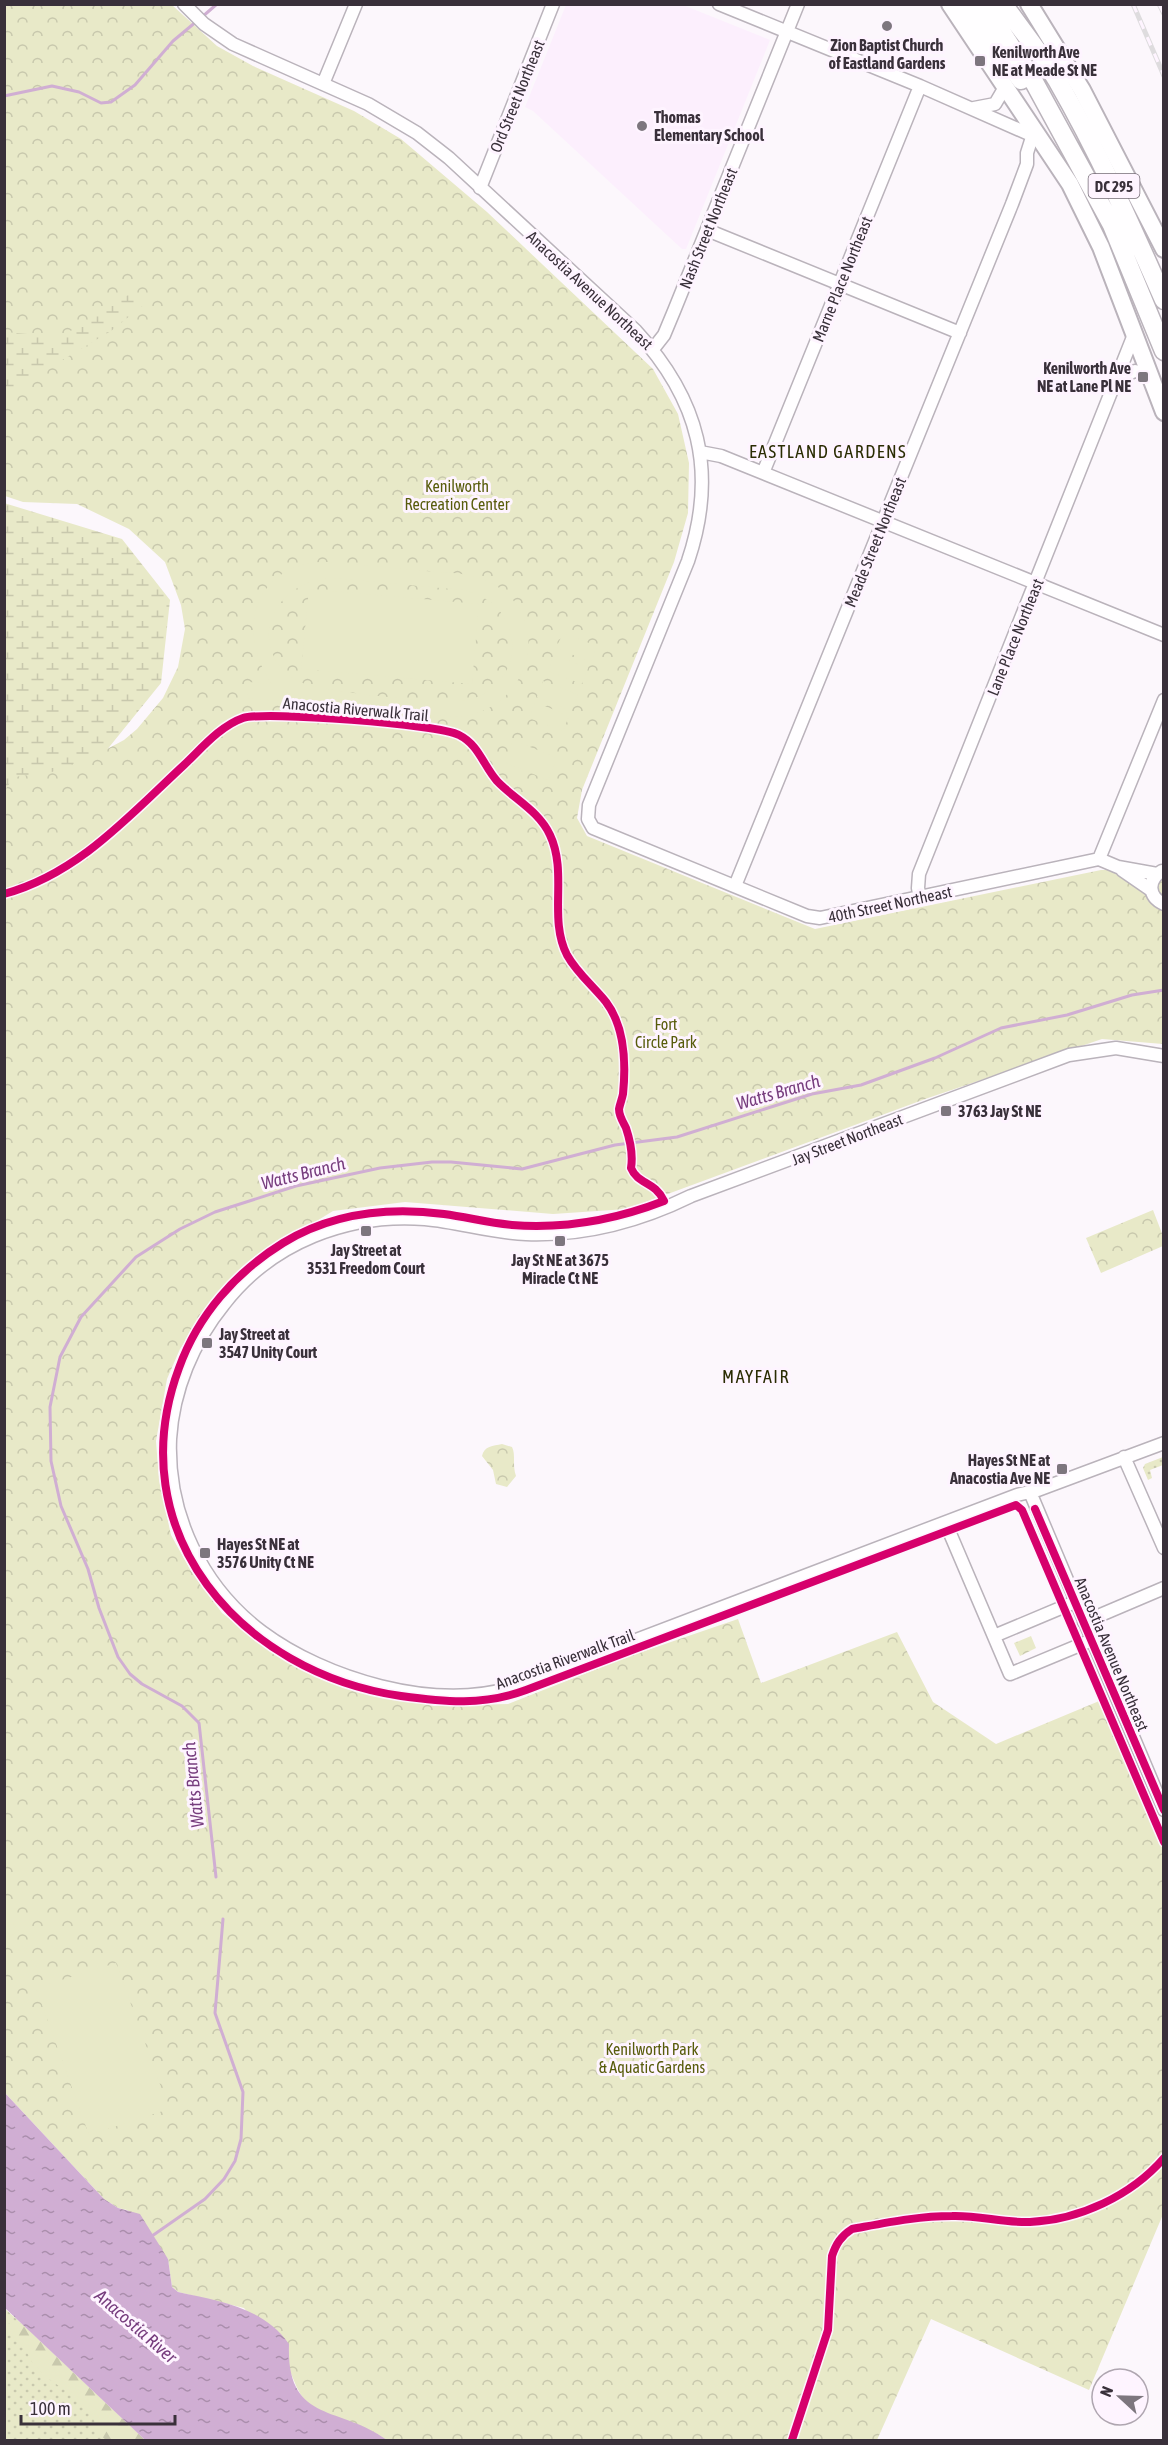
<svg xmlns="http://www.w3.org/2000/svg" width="1168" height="2445" viewBox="0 0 1168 2445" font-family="'Asap Condensed',sans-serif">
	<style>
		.built { fill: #fceffd }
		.grass { fill: url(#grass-dots) }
		.forest { fill: url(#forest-firs) }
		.wetland { fill: url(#wetland-marsh) }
		.park { fill: url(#park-crowns) }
		.pitch { fill: #e8e9c8; fill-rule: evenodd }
		.water { fill: url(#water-ripples) }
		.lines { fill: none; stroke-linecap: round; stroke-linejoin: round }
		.stream { stroke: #d0aed3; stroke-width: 3 }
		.minor-casing { stroke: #bab3bb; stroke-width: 15 }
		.major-casing { stroke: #bab3bb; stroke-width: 20 }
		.highway-casing { stroke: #bab3bb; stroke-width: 21 }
		.minor { stroke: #fffeff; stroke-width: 12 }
		.major { stroke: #fffeff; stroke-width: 16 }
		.highway { stroke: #fffeff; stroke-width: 18 }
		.rail-casing { stroke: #dedcde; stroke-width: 5 }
		.rail { stroke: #fef4ff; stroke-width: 3; stroke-dasharray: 9; stroke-linecap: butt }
		.cycleway-casing { stroke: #fef4ff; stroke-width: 11 }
		.cycleway { stroke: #d6006c; stroke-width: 8 }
		.poi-dot { fill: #7d767e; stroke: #fef4ff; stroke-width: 2 }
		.labels { text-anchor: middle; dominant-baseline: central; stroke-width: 6; stroke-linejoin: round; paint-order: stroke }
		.shield { fill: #fef4ff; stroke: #746b75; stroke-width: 1.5 }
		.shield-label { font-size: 15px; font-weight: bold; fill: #39303a }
		.poi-label { font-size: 16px; font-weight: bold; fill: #39303a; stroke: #fef4ff; text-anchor: start }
		.street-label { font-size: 16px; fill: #39303a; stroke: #fef4ff }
		.park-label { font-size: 16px; fill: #585c0c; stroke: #fef4ff }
		.neighbourhood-label { font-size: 18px; letter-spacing: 1.5px; fill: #2a2c03; stroke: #fef4ff }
		.water-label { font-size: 18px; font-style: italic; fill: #773d7e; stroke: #fef4ff }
	</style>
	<defs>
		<pattern id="grass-dots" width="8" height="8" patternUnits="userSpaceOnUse" patternTransform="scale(1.5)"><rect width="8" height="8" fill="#e8e9c8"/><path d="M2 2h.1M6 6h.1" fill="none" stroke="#c8c8ad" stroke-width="1.8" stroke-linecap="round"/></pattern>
		<pattern id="forest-firs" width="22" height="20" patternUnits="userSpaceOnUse" patternTransform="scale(1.5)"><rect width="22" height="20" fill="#e8e9c8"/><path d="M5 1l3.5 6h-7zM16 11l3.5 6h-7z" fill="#c8c8ad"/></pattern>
		<pattern id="wetland-marsh" width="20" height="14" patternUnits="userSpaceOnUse" patternTransform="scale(1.5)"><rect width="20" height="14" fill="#e8e9c8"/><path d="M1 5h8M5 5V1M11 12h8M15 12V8" fill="none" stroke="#c8c8ad"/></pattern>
		<pattern id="park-crowns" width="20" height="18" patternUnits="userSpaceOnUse" patternTransform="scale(1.5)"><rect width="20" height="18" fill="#e8e9c8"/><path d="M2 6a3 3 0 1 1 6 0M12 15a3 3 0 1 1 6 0" fill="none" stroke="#c8c8ad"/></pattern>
		<pattern id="water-ripples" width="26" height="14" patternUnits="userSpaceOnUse" patternTransform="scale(1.5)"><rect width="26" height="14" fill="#d0aed3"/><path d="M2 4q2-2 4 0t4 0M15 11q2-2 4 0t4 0" fill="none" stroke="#aa8eac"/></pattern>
	</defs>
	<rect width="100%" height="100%" fill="#fcf7fc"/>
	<path class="built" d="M 566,5 L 683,5 L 770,40 L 686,249 L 682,249 L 533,111 L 525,107 Z"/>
	<path class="grass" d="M 1163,1457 L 1163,1465 L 1150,1470 L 1152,1478 L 1148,1480 L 1143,1468 L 1145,1464 Z
		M 4,2308 L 22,2324 L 145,2440 L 5,2440 Z"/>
	<path class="forest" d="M 4,2324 L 22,2324 L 145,2440 L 106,2440 L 99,2434 L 94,2420 L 79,2400 L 46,2377 L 32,2362 L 24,2347 Z"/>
	<path class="wetland" d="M 5,215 L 188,271 L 133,326 L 5,406 Z
		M 4,503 L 122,539 L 170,600 L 161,683 L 85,777 L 4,812 Z"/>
	<path class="park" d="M 5,5 L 172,5 L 217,46 L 253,66 L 354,111 L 401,139 L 487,212 L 653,369 L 678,414 L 689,463 L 688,513 L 674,562 L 582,790 L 577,818 L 587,836 L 815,929 L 1101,870 L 1135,870 L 1163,877 L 1163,1044 L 1102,1039 L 928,1098 L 627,1209 L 553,1214 L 405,1202 L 333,1211 L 250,1262 L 223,1287 L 180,1349 L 167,1379 L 156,1441 L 159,1480 L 171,1535 L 191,1571 L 222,1613 L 280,1656 L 359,1691 L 434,1706 L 508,1704 L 627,1657 L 738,1619 L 761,1683 L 897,1632 L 933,1702 L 996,1744 L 1104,1699 L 1163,1838 L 1164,2212 L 1089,2390 L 931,2319 L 877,2440 L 387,2440 C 364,2424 335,2421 312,2406 C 296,2395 295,2378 286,2364 C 273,2344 258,2326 244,2308 L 178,2292 L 172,2287 L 168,2259 L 127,2210 L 118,2208 L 104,2199 L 5,2093 L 5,790 L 14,777 L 52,772 L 92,757 L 124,740 L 137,729 L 163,698 L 178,667 L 185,629 L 181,605 L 165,562 L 129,529 L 77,504 L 23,502 L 5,496 L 5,394 L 111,331 L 156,295 L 131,293 L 61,337 L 5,332 Z
		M 1153,1210 L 1163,1236 L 1163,1246 L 1101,1273 L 1086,1238 Z
		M 502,1444 L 512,1447 C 516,1455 512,1465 516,1476 L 507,1487 L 496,1484 L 493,1470 L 482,1456 C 484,1446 493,1446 502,1444 Z
		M 1031,1636 L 1036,1648 L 1020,1656 L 1014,1643 Z"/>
	<path class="pitch" d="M 329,562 C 362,565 394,568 426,571 C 447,573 470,572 489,582 C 557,615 531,711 458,717 L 247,698 L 249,682 L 272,684 C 233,629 257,560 329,562 ZM 331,578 L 463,590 C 493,596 515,620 512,652 C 510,670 499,687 482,695 C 474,699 464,701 456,701 C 429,702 312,692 294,679 C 245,645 273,581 331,578 Z
		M 309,589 L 479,604 L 472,684 L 301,669 Z
		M 563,633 L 597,646 L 591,662 L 556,648 Z
		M 554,655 L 588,668 L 582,684 L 548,671 Z
		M 543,681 L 578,695 L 571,711 L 537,697 Z
		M 535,702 L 569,716 L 563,731 L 529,718 Z
		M 513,740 L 557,758 L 548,780 L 504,762 Z
		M 4,1913 L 19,1930 L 5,1941 L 4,1941 Z
		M 116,1963 L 169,2109 L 89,2135 L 36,1988 Z"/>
	<path class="water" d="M 5,2093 L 104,2199 L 118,2208 L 140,2214 L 168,2259 L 172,2287 L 178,2292 C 219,2301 263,2307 289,2344 C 286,2424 340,2405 387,2440 L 145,2440 L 5,2308 Z"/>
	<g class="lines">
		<path class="stream" d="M 202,17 L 217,4
			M 4,96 L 52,86 L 79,92 L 101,103 L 111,102 L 135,85 L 173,41 L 197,21
			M 216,1877 L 199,1723 L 182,1706 L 142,1684 L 130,1674 L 118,1657 L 99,1608 L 88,1569 L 61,1506 L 51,1461 L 50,1407 L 60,1357 L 81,1317 L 136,1257 L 180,1229 L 215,1212 L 296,1186 L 380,1168 L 432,1162 L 451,1162 L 522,1169 L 615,1145 L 677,1137 L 812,1094 L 861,1085 L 935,1058 L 1001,1028 L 1067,1015 L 1132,995 L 1164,990
			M 152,2236 L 205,2199 L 224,2179 L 235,2161 L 241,2139 L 243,2092 L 215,2013 L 223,1919"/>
		<defs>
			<path id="minor" d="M 184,4 L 204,24 L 233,44 L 368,104 L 417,133 L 449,158 L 636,331 C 699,399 718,472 688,561 L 589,805 L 588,819 L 593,828 L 807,916 L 820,918 L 1099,859 L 1118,867 L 1157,874
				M 719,4 L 920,86 L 1038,138
				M 323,84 L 356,4
				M 974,108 L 995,104 L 1005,87
				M 480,188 L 553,4
				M 707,230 L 960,333
				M 653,349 L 664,335 L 674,311 L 798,4
				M 1120,377 L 1135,371 L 1148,374
				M 700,452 L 721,456 L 1164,635
				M 763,473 L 920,86
				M 1099,859 L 1164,700
				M 1122,870 L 1151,890
				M 1162,871 C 1147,880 1148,897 1164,904
				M 735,886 L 1012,204 L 1027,164 L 1027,153 L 1034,131
				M 920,898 L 918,888 L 919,874 L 1133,337
				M 1164,1056 L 1116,1048 L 1069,1055 L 691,1196 C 640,1221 583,1236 526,1234 C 492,1233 459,1222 425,1219 C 348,1213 272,1242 224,1304 C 193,1342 173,1390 170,1439 C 167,1515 202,1587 262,1632 C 325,1679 433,1711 510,1688 L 1017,1495 L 1038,1490 L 1164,1443
				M 1124,1457 L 1164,1548
				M 1030,1492 L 1164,1810
				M 946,1524 L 1010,1674 L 1092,1640
				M 1084,1622 L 1164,1588
				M 994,1636 L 1075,1602"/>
			<path id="major" d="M 950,4 L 1070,184 L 1101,247 L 1164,412
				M 1029,4 L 1082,90 L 1164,249"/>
			<path id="highway" d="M 965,4 L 1021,80
				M 983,4 L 1034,82 L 1112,225 L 1164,351
				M 1003,4 C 1021,29 1041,54 1057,80 C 1098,151 1131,225 1164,300"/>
		</defs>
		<use href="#minor" class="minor-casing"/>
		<use href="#major" class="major-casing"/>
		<use href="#highway" class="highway-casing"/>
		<use href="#minor" class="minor"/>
		<use href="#major" class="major"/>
		<use href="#highway" class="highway"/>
		<defs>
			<path id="rail" d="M 1133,4 L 1164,76
				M 1159,4 L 1164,14"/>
		</defs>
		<use href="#rail" class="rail-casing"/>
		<use href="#rail" class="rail"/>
		<defs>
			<path id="cycleway" d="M 4,894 C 78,874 129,816 184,765 C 201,749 220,726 243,718 C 264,711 439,724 459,735 C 479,745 483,765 497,781 C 514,799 539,811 550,835 C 568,873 548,918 567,955 C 577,973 593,986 606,1002 C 625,1027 626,1064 623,1094 C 622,1099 620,1104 619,1109 C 619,1116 623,1122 626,1128 C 630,1140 633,1156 631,1168 C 638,1185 655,1181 664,1201 C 615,1220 564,1229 512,1225 C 489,1223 467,1217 444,1214 C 389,1207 332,1213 283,1243 C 236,1272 198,1315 179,1368 C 118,1532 241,1673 401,1696 C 445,1702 483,1706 526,1690 L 1016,1505 L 1022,1510 L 1164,1842
				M 1035,1509 L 1164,1810
				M 792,2440 L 828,2330 L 832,2256 C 836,2244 841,2236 852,2229 C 885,2223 918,2216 952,2216 C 978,2215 1004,2223 1030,2222 C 1079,2220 1131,2196 1164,2158"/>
		</defs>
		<use href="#cycleway" class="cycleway-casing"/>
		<use href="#cycleway" class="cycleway"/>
	</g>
	<g class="poi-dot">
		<circle cx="887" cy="26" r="6"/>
		<rect x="974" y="55" width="12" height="12" rx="3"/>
		<circle cx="642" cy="126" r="6"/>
		<rect x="1137" y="371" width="12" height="12" rx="3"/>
		<rect x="940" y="1105" width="12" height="12" rx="3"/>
		<rect x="360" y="1225" width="12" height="12" rx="3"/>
		<rect x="554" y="1235" width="12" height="12" rx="3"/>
		<rect x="201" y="1337" width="12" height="12" rx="3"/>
		<rect x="1056" y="1463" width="12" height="12" rx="3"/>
		<rect x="199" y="1547" width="12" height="12" rx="3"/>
	</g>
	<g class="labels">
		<rect class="shield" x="1088.5" y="174" width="51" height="24" rx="4.5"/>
		<g class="shield-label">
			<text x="1114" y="186">DC 295</text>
		</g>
		<g class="poi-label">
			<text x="887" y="45" text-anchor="middle">Zion Baptist Church<tspan x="887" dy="18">of Eastland Gardens</tspan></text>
			<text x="992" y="52">Kenilworth Ave<tspan x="992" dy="18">NE at Meade St NE</tspan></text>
			<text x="654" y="117">Thomas<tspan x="654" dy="18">Elementary School</tspan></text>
			<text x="1131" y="368" text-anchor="end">Kenilworth Ave<tspan x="1131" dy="18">NE at Lane Pl NE</tspan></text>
			<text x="958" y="1111">3763 Jay St NE</text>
			<text x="366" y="1250" text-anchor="middle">Jay Street at<tspan x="366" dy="18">3531 Freedom Court</tspan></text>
			<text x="560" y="1260" text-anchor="middle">Jay St NE at 3675<tspan x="560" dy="18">Miracle Ct NE</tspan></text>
			<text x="219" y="1334">Jay Street at<tspan x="219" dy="18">3547 Unity Court</tspan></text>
			<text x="1050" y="1460" text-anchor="end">Hayes St NE at<tspan x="1050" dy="18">Anacostia Ave NE</tspan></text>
			<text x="217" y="1544">Hayes St NE at<tspan x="217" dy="18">3576 Unity Ct NE</tspan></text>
		</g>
		<g class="street-label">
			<text transform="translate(517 96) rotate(-68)">Ord Street Northeast</text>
			<text transform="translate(708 228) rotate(-68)">Nash Street Northeast</text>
			<text transform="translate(842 279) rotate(-68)">Marne Place Northeast</text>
			<text transform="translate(590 290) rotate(43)">Anacostia Avenue Northeast</text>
			<text transform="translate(875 542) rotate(-68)">Meade Street Northeast</text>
			<text transform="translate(1015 637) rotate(-68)">Lane Place Northeast</text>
			<text transform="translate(356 709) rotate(5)">Anacostia Riverwalk Trail</text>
			<text transform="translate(890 904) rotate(-12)">40th Street Northeast</text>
			<text transform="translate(847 1139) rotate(-21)">Jay Street Northeast</text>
			<text transform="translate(1112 1654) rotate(67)">Anacostia Avenue Northeast</text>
			<text transform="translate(565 1659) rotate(-20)">Anacostia Riverwalk Trail</text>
		</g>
		<g class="park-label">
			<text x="457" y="486">Kenilworth<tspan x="457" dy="18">Recreation Center</tspan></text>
			<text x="666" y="1024">Fort<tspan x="666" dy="18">Circle Park</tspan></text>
			<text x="652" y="2049">Kenilworth Park<tspan x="652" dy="18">&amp; Aquatic Gardens</tspan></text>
		</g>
		<g class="neighbourhood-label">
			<text x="828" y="451">EASTLAND GARDENS</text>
			<text x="756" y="1376">MAYFAIR</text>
		</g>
		<g class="water-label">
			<text transform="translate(778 1092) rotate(-16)">Watts Branch</text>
			<text transform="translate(303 1173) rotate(-14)">Watts Branch</text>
			<text transform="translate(193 1785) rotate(-96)">Watts Branch</text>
			<text transform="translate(136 2326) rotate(41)">Anacostia River</text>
		</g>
	</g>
	<rect width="1168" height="2445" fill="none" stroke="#39303a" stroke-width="12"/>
	<g transform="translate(1120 2397) rotate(292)"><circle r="28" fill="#fef4ff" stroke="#afa6b0" stroke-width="1.5"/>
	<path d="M0-4.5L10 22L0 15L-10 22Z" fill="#7d767e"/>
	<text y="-9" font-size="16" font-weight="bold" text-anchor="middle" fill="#39303a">N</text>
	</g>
	<path d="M21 2415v9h154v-9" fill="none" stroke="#39303a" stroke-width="3"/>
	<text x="30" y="2415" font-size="18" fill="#39303a" stroke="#fef4ff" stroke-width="4.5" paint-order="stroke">100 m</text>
</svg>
